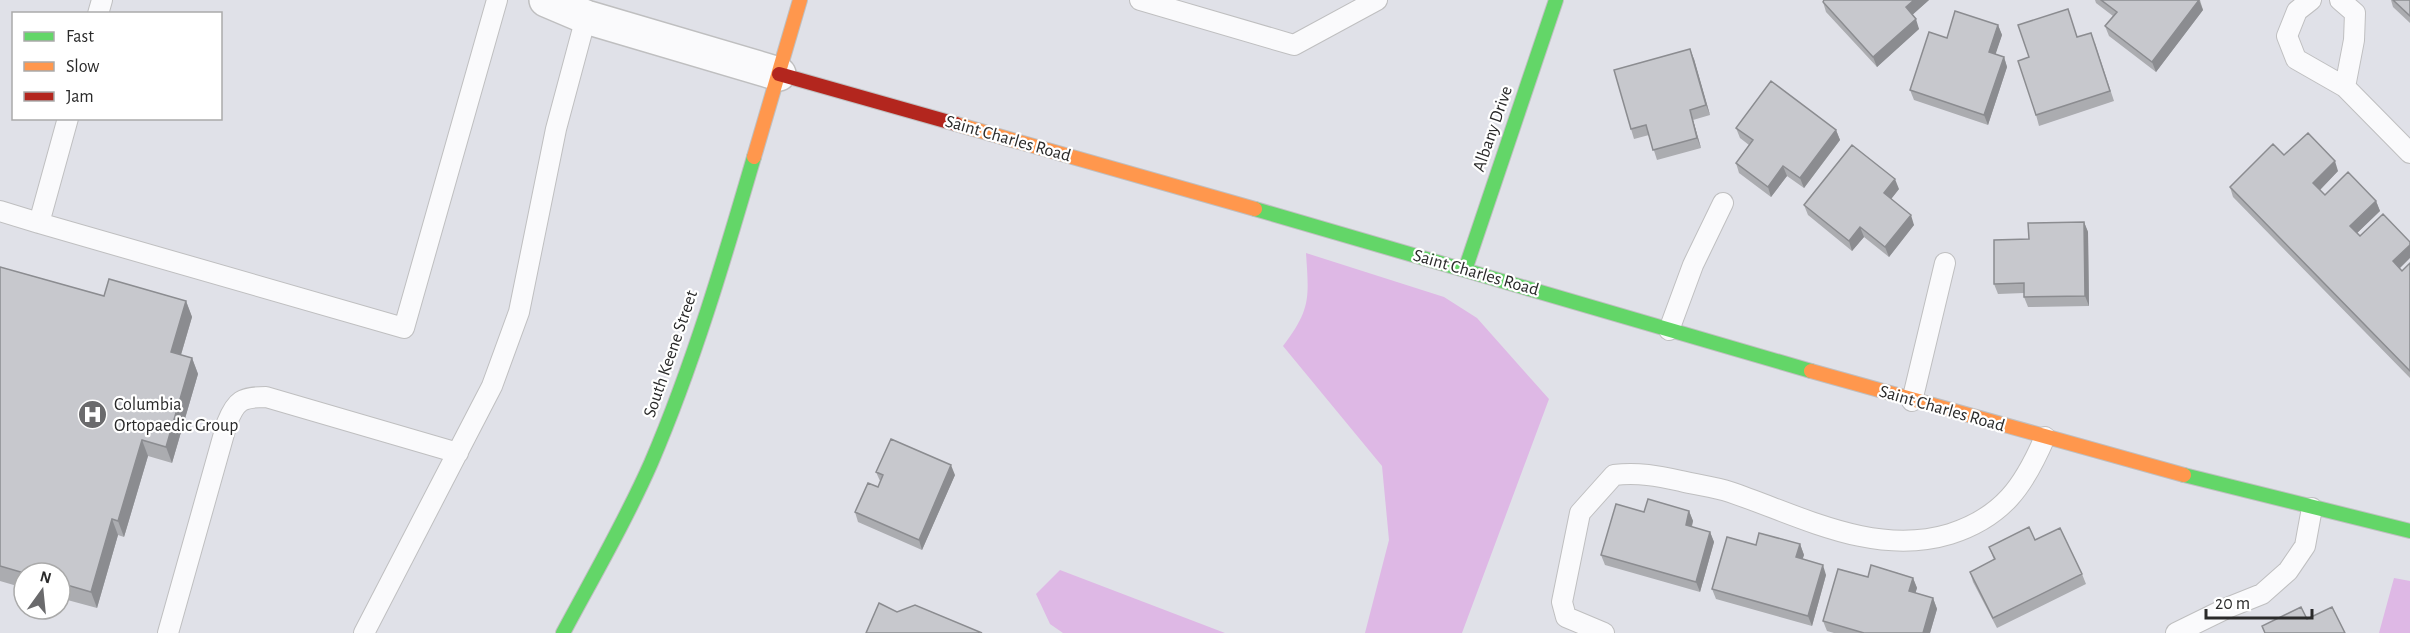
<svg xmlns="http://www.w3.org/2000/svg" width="2410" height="633" viewBox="0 0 2410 633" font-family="'Alegreya Sans',sans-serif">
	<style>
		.green { fill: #deb8e5 }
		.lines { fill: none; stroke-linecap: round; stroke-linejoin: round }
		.lane-casing { stroke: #bfbfc0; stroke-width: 22 }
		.street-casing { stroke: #bfbfc0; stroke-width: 36 }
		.fast-casing { stroke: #bfbfc0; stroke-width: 16 }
		.slow-casing { stroke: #bfbfc0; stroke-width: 16 }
		.jam-casing { stroke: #bfbfc0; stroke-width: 16 }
		.lane { stroke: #fafafc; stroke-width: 20 }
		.street { stroke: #fafafc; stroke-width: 33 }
		.fast { stroke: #63d668; stroke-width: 14 }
		.slow { stroke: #ff974d; stroke-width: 14 }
		.jam { stroke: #b3261e; stroke-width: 14 }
		.wall { fill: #abacb0 }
		.shaded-wall { fill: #8b8c90 }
		.building { fill: #c7c8cd; stroke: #8b8c90; stroke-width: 1.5 }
		.labels { text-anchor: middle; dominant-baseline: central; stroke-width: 4.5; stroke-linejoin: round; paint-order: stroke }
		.street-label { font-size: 18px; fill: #2a2a2a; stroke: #fff }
		.poi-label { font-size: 18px; fill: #2a2a2a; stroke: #fff; text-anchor: start }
	</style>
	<rect width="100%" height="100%" fill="#e0e1e8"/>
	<path class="green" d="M 1306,253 L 1444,297 L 1477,318 L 1549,399 L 1462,633 L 1365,633 L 1389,540 L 1382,466 L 1283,346 C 1311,309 1309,298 1306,253 Z
		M 1060,570 L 1225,633 L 1063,633 L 1050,624 L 1036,594 Z
		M 2394,578 L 2410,581 L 2410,633 L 2379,633 Z"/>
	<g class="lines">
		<defs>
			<path id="lane" d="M 1140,0 L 1294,45 L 1377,0
				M 2311,0 L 2297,11 L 2287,36 L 2296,59 L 2345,87 L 2410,153
				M 2340,0 L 2355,13 L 2354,40 L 2345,87
				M 98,14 L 102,0
				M 0,211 L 39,223 L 68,118
				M 39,223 L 404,328 L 497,0
				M 1669,330 L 1693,265 L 1723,203
				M 1912,401 L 1945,263
				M 168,633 L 227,423 C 236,400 242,397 266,397 L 458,453
				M 364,633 L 492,386 L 519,312 L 556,129 L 586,17
				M 1604,633 L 1566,617 L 1562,602 L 1580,513 L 1614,475 C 1638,472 1658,476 1681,481 C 1697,485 1715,487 1730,492 C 1801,516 1874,557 1950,534 C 2003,517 2024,486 2045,437
				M 2176,633 L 2227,608 L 2262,594 L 2288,571 L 2305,546 L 2312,508"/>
			<path id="street" d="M 546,0 L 586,17 L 779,74"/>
			<path id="fast" d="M 1255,209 L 1811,371
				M 1465,270 L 1556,0
				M 2184,475 L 2410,531
				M 563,633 C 593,577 625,522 651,463 C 693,365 724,260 754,157"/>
			<path id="slow" d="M 956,124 L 1255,209
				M 754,157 L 800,0
				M 1811,371 L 2184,475"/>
			<path id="jam" d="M 779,74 L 956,124"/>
		</defs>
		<use href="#lane" class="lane-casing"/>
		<use href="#street" class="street-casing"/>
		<use href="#fast" class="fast-casing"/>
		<use href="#slow" class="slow-casing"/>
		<use href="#jam" class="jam-casing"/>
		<use href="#lane" class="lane"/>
		<use href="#street" class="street"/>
		<use href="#fast" class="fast"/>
		<use href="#slow" class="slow"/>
		<use href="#jam" class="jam"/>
	</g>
	<path class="wall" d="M 1824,0 L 1929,0 L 1912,15 L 1919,29 L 1877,67 L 1826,12 L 1823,2 Z
		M 2095,0 L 2200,0 L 2203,10 L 2156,72 L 2109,36 L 2105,26 L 2113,16 L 2096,3 Z
		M 2391,0 L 2410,0 L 2410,23 L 2393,7 Z
		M 2071,19 L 2077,37 L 2095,43 L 2114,101 L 2039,126 L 2036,115 L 2029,57 Z
		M 1998,25 L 2002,35 L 1995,54 L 2004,57 L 2007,67 L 1988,125 L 1914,100 L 1910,90 L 1947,38 Z
		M 1694,59 L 1710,115 L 1693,120 L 1701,148 L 1657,160 L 1649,135 L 1634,139 L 1631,129 Z
		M 1736,128 L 1836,130 L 1840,140 L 1804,188 L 1787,176 L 1771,197 L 1739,173 L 1736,163 L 1749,145 L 1740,138 Z
		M 2284,155 L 2338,171 L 2320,190 L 2325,195 L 2376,201 L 2380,211 L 2357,233 L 2402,271 L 2410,263 L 2410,378 L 2233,197 L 2230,187 Z
		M 1899,189 L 1891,199 L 1914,225 L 1889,257 L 1864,237 L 1852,251 L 1808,215 L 1804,205 Z
		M 2084,222 L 2088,232 L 2089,306 L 2028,307 L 2024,297 L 2024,293 L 1998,294 L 1994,284 L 2029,239 Z
		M 0,267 L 104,296 L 186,301 L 192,317 L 181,355 L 192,358 L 198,374 L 172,463 L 148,456 L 124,537 L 118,535 L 97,608 L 60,598 L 60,573 L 24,573 L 24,588 L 0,581 Z
		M 876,472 L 955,475 L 922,550 L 858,522 L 855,512 L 878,487 L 880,481 Z
		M 1689,511 L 1693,521 L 1692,527 L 1710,532 L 1714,542 L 1700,592 L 1605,565 L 1601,555 L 1644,512 Z
		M 2035,540 L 2082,574 L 2086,584 L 1997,628 L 1973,582 L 1970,572 L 1994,560 L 1989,547 Z
		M 1800,544 L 1804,555 L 1802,559 L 1826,575 L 1812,626 L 1716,599 L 1712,589 L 1756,545 Z
		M 1868,577 L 1913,578 L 1917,588 L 1915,593 L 1933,598 L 1937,609 L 1930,633 L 1834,633 L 1827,631 L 1823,621 Z"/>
	<path class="shaded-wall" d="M 1914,0 L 1929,0 L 1910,17 L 1906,7 Z
		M 2199,0 L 2203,10 L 2156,72 L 2152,62 Z
		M 1916,19 L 1919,29 L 1877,67 L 1873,57 Z
		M 1998,25 L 2002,35 L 1993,62 L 1989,52 Z
		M 1690,49 L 1694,59 L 1710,115 L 1706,105 Z
		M 2004,57 L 2007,67 L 1988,125 L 1984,115 Z
		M 1690,110 L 1693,120 L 1701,148 L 1697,138 Z
		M 1836,130 L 1840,140 L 1804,188 L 1800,178 Z
		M 2335,161 L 2338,171 L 2317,193 L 2313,183 Z
		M 1783,166 L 1787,176 L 1771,197 L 1768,187 Z
		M 1895,179 L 1899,189 L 1888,203 L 1884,193 Z
		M 2376,201 L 2380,211 L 2354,236 L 2350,226 Z
		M 1911,215 L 1914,225 L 1889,257 L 1885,247 Z
		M 2084,222 L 2088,232 L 2089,306 L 2085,296 Z
		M 1860,227 L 1864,237 L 1852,251 L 1849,241 Z
		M 2410,245 L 2410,258 L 2397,271 L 2393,261 Z
		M 186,301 L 192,317 L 177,368 L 171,352 Z
		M 192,358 L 198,374 L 172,463 L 166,447 Z
		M 142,440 L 148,456 L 124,537 L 118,521 Z
		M 951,465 L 955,475 L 922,550 L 919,540 Z
		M 1689,511 L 1693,521 L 1689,535 L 1686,525 Z
		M 112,519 L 118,535 L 97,608 L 91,592 Z
		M 1710,532 L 1714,542 L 1700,592 L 1696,582 Z
		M 1800,544 L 1804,555 L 1800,567 L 1796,557 Z
		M 1823,565 L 1826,575 L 1812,626 L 1808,616 Z
		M 1913,578 L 1917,588 L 1913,601 L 1909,591 Z
		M 1933,598 L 1937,609 L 1930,633 L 1923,633 Z"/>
	<path class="building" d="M 1824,0 L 1914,0 L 1906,7 L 1916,19 L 1873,57 L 1823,2 Z
		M 2101,0 L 2199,0 L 2152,62 L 2105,26 L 2117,12 Z
		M 2393,0 L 2410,0 L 2410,16 Z
		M 2068,9 L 2077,37 L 2091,33 L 2110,91 L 2036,115 L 2018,61 L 2029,57 L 2018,25 Z
		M 1955,11 L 1998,25 L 1989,52 L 2004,57 L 1984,115 L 1910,90 L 1929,32 L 1947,38 Z
		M 1690,49 L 1706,105 L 1690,110 L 1697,138 L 1653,150 L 1646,125 L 1631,129 L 1614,70 Z
		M 1771,81 L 1836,130 L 1800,178 L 1783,166 L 1768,187 L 1736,163 L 1753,140 L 1736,128 Z
		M 2308,133 L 2335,161 L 2313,183 L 2325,195 L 2348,172 L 2376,201 L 2350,226 L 2360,236 L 2383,214 L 2410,242 L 2410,245 L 2393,261 L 2402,271 L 2410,263 L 2410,371 L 2230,187 L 2273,144 L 2284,155 Z
		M 1852,145 L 1895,179 L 1884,193 L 1911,215 L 1885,247 L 1860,227 L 1849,241 L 1804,205 Z
		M 2084,222 L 2085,296 L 2024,297 L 2024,283 L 1994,284 L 1994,240 L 2029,239 L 2028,223 Z
		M 0,267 L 104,296 L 109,279 L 186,301 L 171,352 L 192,358 L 166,447 L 142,440 L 118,521 L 112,519 L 91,592 L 60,583 L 60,573 L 24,573 L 0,566 Z
		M 891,439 L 951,465 L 919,540 L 855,512 L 868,483 L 878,487 L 883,475 L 876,472 Z
		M 1648,499 L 1689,511 L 1686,525 L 1710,532 L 1696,582 L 1601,555 L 1616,504 L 1644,512 Z
		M 2029,527 L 2035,540 L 2060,528 L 2082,574 L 1993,618 L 1970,572 L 1995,559 L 1989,547 Z
		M 1759,533 L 1800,544 L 1796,557 L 1823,565 L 1808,616 L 1712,589 L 1727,537 L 1756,545 Z
		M 1871,565 L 1913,578 L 1909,591 L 1933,598 L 1923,633 L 1864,633 L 1823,621 L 1838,569 L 1868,577 Z
		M 879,603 L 897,612 L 915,605 L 982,633 L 866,633 Z
		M 2301,607 L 2307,619 L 2332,607 L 2345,633 L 2265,633 L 2262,626 Z"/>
	<defs>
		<symbol id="hospital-disc" viewBox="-11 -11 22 22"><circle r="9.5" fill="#6a6a6c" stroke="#fff"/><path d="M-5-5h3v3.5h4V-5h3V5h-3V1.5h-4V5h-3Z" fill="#fff"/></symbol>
	</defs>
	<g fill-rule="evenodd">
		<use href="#hospital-disc" x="76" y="398" width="33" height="33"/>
	</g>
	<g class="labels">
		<g class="street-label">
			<text transform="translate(1493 129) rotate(-71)">Albany Drive</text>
			<text transform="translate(1008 139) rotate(16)">Saint Charles Road</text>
			<text transform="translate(1476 273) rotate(16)">Saint Charles Road</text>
			<text transform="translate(671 354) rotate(-71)">South Keene Street</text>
			<text transform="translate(1942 409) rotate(16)">Saint Charles Road</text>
		</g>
		<g class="poi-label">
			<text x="114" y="405">Columbia<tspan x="114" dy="21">Ortopaedic Group</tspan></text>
		</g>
	</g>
	<rect x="12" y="12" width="210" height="108" fill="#ffffff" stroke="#aaaaaa" stroke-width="1.5"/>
	<rect x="24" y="32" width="30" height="9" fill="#63d668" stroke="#aaaaaa" stroke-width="1.5"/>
	<text x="66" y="42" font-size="18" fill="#2a2a2a">Fast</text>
	<rect x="24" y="62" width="30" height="9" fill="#ff974d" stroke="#aaaaaa" stroke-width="1.5"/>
	<text x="66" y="72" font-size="18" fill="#2a2a2a">Slow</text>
	<rect x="24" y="92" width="30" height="9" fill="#b3261e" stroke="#aaaaaa" stroke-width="1.5"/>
	<text x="66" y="102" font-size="18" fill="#2a2a2a">Jam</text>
	<g transform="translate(42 591) rotate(15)"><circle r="28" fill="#ffffff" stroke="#aaaaaa" stroke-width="1.5"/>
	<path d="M0-4.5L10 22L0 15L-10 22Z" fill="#6a6a6c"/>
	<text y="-9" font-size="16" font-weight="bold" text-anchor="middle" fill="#2a2a2a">N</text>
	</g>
	<path d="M2206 609v9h106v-9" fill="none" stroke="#2a2a2a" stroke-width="3"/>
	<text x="2215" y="609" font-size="18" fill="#2a2a2a" stroke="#ffffff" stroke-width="4.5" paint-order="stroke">20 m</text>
</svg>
